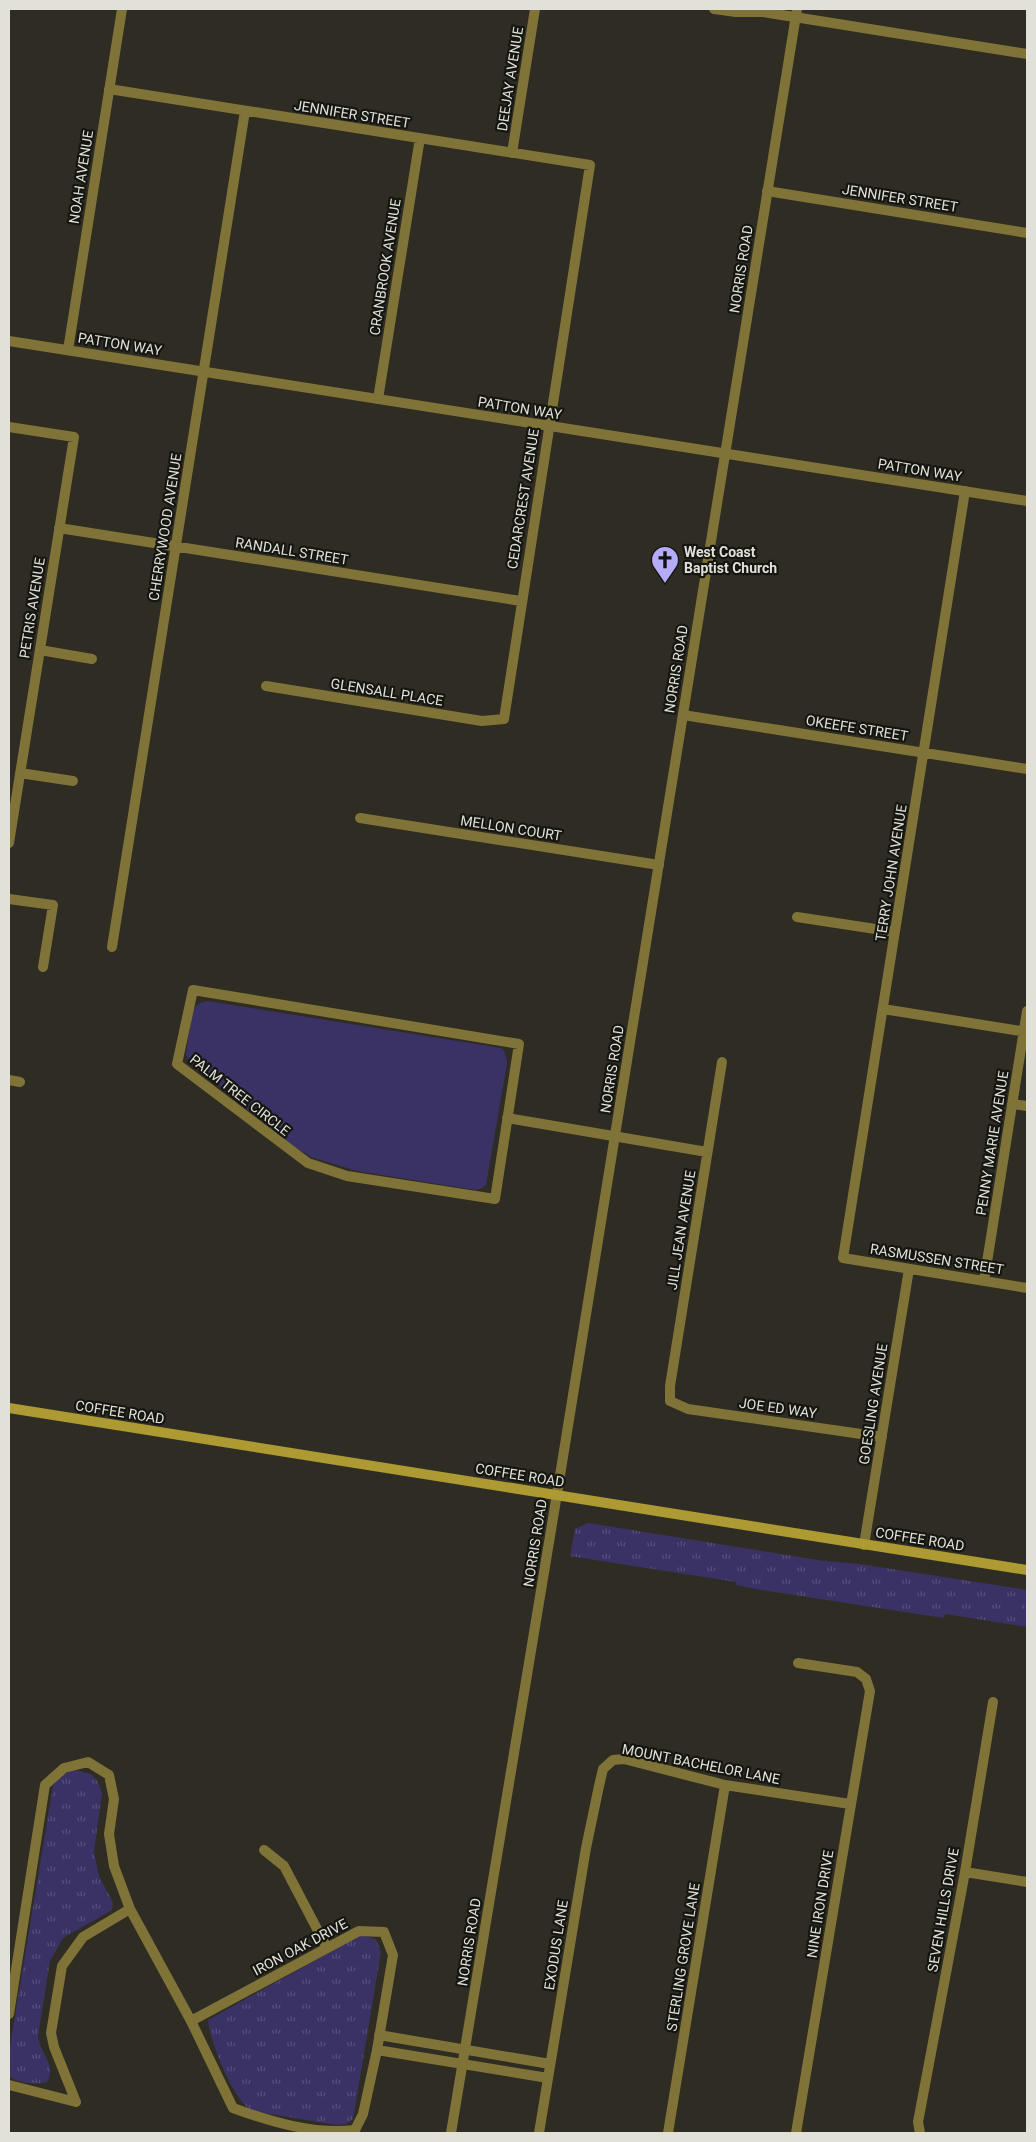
<svg xmlns="http://www.w3.org/2000/svg" width="1036" height="2142" viewBox="0 0 1036 2142" font-family="Roboto,sans-serif">
	<style>
		.grass { fill: url(#grass-tufts) }
		.pitch { fill: #3a3265 }
		.lines { fill: none; stroke-linecap: round; stroke-linejoin: round }
		.minor { stroke: #7f7337; stroke-width: 10 }
		.tertiary { stroke: #7f7337; stroke-width: 10 }
		.secondary { stroke: #ad9a32; stroke-width: 10 }
		.labels { text-anchor: middle; dominant-baseline: central; stroke-width: 4.5; stroke-linejoin: round; paint-order: stroke }
		.street-label { font-size: 14px; fill: #e1e0d9; stroke: #161611 }
		.poi-label { font-size: 14px; font-weight: bold; fill: #e1e0d9; stroke: #161611; text-anchor: start }
	</style>
	<defs>
		<pattern id="grass-tufts" width="24" height="20" patternUnits="userSpaceOnUse" patternTransform="scale(1.25)"><rect width="24" height="20" fill="#3a3265"/><path d="M3 7l-1-3M5 7V3M7 7l1-3M15 17l-1-3M17 17v-4M19 17l1-3" fill="none" stroke="#564f7a"/></pattern>
	</defs>
	<rect width="100%" height="100%" fill="#2f2d23"/>
	<path class="grass" d="M 588,1523 L 824,1561 L 859,1564 L 1027,1590 L 1027,1627 L 945,1614 L 944,1618 L 756,1589 L 736,1585 L 736,1582 L 570,1556 L 575,1529 Z
		M 74,1770 L 91,1774 L 98,1782 L 102,1793 L 94,1852 L 99,1876 L 113,1903 L 112,1910 L 63,1938 L 50,1961 L 38,2036 C 40,2054 57,2065 47,2082 C 37,2085 17,2083 9,2076 L 9,2052 L 53,1786 C 59,1777 64,1773 74,1770 Z
		M 361,1935 L 376,1939 L 381,1952 L 353,2119 L 346,2124 L 337,2125 L 252,2111 C 233,2100 210,2042 208,2020 Z"/>
	<path class="pitch" d="M 207,1001 L 501,1048 L 505,1052 L 507,1063 L 486,1185 L 482,1188 L 476,1190 L 357,1171 L 311,1157 L 287,1142 L 187,1058 L 186,1053 L 192,1013 C 195,1005 199,1003 207,1001 Z"/>
	<g class="lines">
		<path class="minor" d="M 714,9 L 736,12 L 763,12 L 1027,54
			M 109,89 L 590,165 L 504,719 L 482,721 L 266,686
			M 512,153 L 535,9
			M 767,191 L 1027,233
			M 68,350 L 122,9
			M 378,399 L 420,138
			M 9,427 L 74,437 L 9,843
			M 965,491 L 843,1258 L 1027,1288
			M 59,528 L 521,601
			M 40,650 L 92,659
			M 683,715 L 1027,769
			M 20,773 L 73,781
			M 360,818 L 659,865
			M 9,899 L 53,905 L 43,967
			M 797,917 L 895,932
			M 112,947 L 245,111
			M 193,990 L 519,1044 L 495,1199 L 347,1176 L 308,1163 L 177,1064 Z
			M 883,1009 L 1027,1032
			M 722,1062 L 670,1386 L 670,1401 L 688,1409 L 882,1437
			M 9,1080 L 20,1082
			M 1012,1104 L 1027,1106
			M 507,1118 L 707,1152
			M 984,1281 L 1027,1011
			M 864,1545 L 909,1269
			M 264,1850 L 284,1866 L 327,1948
			M 965,1872 L 1027,1882
			M 9,2014 L 45,1785 L 64,1768 L 88,1762 L 109,1775 L 114,1799 L 109,1834 L 114,1866 L 130,1909 L 191,2021 L 233,2108 C 271,2122 315,2135 355,2130 L 363,2114 L 377,2050 L 393,1955 L 384,1932 L 359,1931 L 191,2021
			M 379,2035 L 550,2064
			M 377,2050 L 548,2078
			M 9,2085 L 76,2102 L 54,2047 L 51,2033 L 62,1966 L 83,1937 L 130,1909
			M 539,2133 L 586,1848 L 599,1786 L 603,1769 L 613,1760 L 624,1759 L 725,1785 L 850,1804
			M 668,2133 L 725,1785
			M 796,2133 L 870,1691 L 866,1679 L 857,1672 L 798,1663
			M 920,2133 L 918,2122 L 965,1872 L 993,1702"/>
		<path class="tertiary" d="M 9,341 L 1027,501
			M 451,2133 L 557,1494 L 797,9"/>
		<path class="secondary" d="M 9,1408 L 1027,1570"/>
	</g>
	<defs>
		<symbol id="church-pin" viewBox="-11 -11 22 30"><path d="M0 17L-7.5 6A9.5 9.5 0 1 1 7.5 6Z" fill="#b4acf9" stroke="#161611"/><path d="M-1.2-6h2.4v3.5h3.3v2.4h-3.3V6h-2.4V-.1h-3.3v-2.4h3.3Z" fill="#111"/></symbol>
	</defs>
	<g fill-rule="evenodd">
		<use href="#church-pin" x="649" y="544" width="32" height="43"/>
	</g>
	<g class="labels">
		<g class="street-label">
			<text transform="translate(510 79) rotate(-81)">DEEJAY AVENUE</text>
			<text transform="translate(352 114) rotate(9)">JENNIFER STREET</text>
			<text transform="translate(81 177) rotate(-81)">NOAH AVENUE</text>
			<text transform="translate(900 198) rotate(9)">JENNIFER STREET</text>
			<text transform="translate(385 267) rotate(-81)">CRANBROOK AVENUE</text>
			<text transform="translate(741 269) rotate(-81)">NORRIS ROAD</text>
			<text transform="translate(120 344) rotate(9)">PATTON WAY</text>
			<text transform="translate(520 408) rotate(9)">PATTON WAY</text>
			<text transform="translate(920 470) rotate(9)">PATTON WAY</text>
			<text transform="translate(523 499) rotate(-81)">CEDARCREST AVENUE</text>
			<text transform="translate(165 527) rotate(-81)">CHERRYWOOD AVENUE</text>
			<text transform="translate(292 551) rotate(9)">RANDALL STREET</text>
			<text transform="translate(32 608) rotate(-81)">PETRIS AVENUE</text>
			<text transform="translate(676 669) rotate(-81)">NORRIS ROAD</text>
			<text transform="translate(387 692) rotate(9)">GLENSALL PLACE</text>
			<text transform="translate(857 728) rotate(9)">OKEEFE STREET</text>
			<text transform="translate(511 828) rotate(9)">MELLON COURT</text>
			<text transform="translate(891 873) rotate(-81)">TERRY JOHN AVENUE</text>
			<text transform="translate(612 1069) rotate(-81)">NORRIS ROAD</text>
			<text transform="translate(240 1095) rotate(38)">PALM TREE CIRCLE</text>
			<text transform="translate(992 1143) rotate(-81)">PENNY MARIE AVENUE</text>
			<text transform="translate(681 1230) rotate(-81)">JILL JEAN AVENUE</text>
			<text transform="translate(937 1259) rotate(9)">RASMUSSEN STREET</text>
			<text transform="translate(873 1404) rotate(-81)">GOESLING AVENUE</text>
			<text transform="translate(778 1408) rotate(8)">JOE ED WAY</text>
			<text transform="translate(120 1412) rotate(9)">COFFEE ROAD</text>
			<text transform="translate(520 1475) rotate(9)">COFFEE ROAD</text>
			<text transform="translate(920 1539) rotate(9)">COFFEE ROAD</text>
			<text transform="translate(535 1543) rotate(-81)">NORRIS ROAD</text>
			<text transform="translate(701 1764) rotate(11)">MOUNT BACHELOR LANE</text>
			<text transform="translate(820 1904) rotate(-81)">NINE IRON DRIVE</text>
			<text transform="translate(943 1910) rotate(-80)">SEVEN HILLS DRIVE</text>
			<text transform="translate(469 1942) rotate(-81)">NORRIS ROAD</text>
			<text transform="translate(556 1945) rotate(-81)">EXODUS LANE</text>
			<text transform="translate(300 1947) rotate(-28)">IRON OAK DRIVE</text>
			<text transform="translate(683 1957) rotate(-81)">STERLING GROVE LANE</text>
		</g>
		<g class="poi-label">
			<text x="684" y="552">West Coast<tspan x="684" dy="16">Baptist Church</tspan></text>
		</g>
	</g>
	<rect width="1036" height="2142" fill="none" stroke="#e1e0d9" stroke-width="20"/>
</svg>
